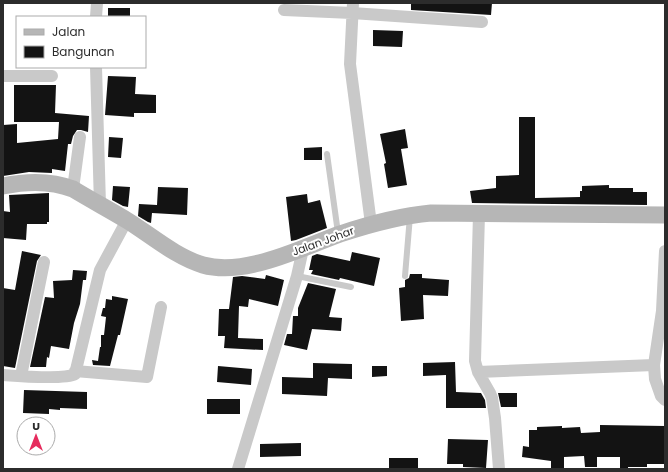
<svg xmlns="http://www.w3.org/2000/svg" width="668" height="472" viewBox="0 0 668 472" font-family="Poppins,sans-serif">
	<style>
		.building { fill: #131313 }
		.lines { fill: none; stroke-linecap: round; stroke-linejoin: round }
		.lane { stroke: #c9c9c9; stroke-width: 6 }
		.street { stroke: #c9c9c9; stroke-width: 12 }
		.secondary { stroke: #b6b6b6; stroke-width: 17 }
		.labels { text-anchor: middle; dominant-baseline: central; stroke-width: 4; stroke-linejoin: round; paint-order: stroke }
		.street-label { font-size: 11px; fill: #2c2c2c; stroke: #fff }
	</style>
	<rect width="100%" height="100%" fill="#fff"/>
	<path class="building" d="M 411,3 L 492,3 L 491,15 L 411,10 Z
		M 108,8 L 130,8 L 130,17 L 108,17 Z
		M 373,30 L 403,31 L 402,47 L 373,46 Z
		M 108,76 L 136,77 L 135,94 L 156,95 L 156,113 L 134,113 L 134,117 L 105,115 Z
		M 14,85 L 56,85 L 55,113 L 89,116 L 88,132 L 81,130 L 77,130 L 73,136 L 71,144 L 68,144 L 65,171 L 52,169 L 52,173 L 29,172 L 3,176 L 3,125 L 17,124 L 17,143 L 58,139 L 59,122 L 14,122 Z
		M 519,117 L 535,117 L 535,198 L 580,197 L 580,191 L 582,191 L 582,186 L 609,185 L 609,188 L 633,188 L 633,192 L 647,192 L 647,205 L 472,203 L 470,191 L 496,188 L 496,176 L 519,175 Z
		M 405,129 L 408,148 L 401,149 L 407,185 L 388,188 L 384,164 L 386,163 L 380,134 Z
		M 109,137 L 123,138 L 121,158 L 108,157 Z
		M 322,147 L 322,160 L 304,160 L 304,148 Z
		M 113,186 L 130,187 L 128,207 L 123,206 L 112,200 Z
		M 158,187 L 188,188 L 187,215 L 152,213 L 151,223 L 148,222 L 138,216 L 139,204 L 157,205 Z
		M 49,193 L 49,222 L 47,222 L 47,224 L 27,224 L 26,240 L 3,238 L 3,211 L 10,212 L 9,195 Z
		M 307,194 L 308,203 L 320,200 L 327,228 L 296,240 L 291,241 L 286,197 Z
		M 22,251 L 41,255 L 37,261 L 15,368 L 3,366 L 3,288 L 15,290 Z
		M 352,252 L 380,258 L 374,286 L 340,278 L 339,280 L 311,274 L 313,270 L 309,270 L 312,256 L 317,254 L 350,261 Z
		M 73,270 L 87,271 L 86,280 L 83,280 L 80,304 L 74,323 L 69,349 L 51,346 L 49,358 L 47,357 L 46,367 L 30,367 L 45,297 L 54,298 L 53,281 L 72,280 Z
		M 410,274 L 422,274 L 422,278 L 449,280 L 448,296 L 423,295 L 424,319 L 401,321 L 399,288 L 405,287 L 405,280 L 409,278 Z
		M 266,275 L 284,280 L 278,306 L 249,299 L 248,307 L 239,306 L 238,338 L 263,339 L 263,350 L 224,348 L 225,336 L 218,336 L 219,309 L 229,309 L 233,277 L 242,276 L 265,279 Z
		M 308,283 L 336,289 L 329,317 L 342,318 L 341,331 L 312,329 L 307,350 L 284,345 L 287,334 L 292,334 L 293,316 L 298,316 L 298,308 Z
		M 112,296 L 128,299 L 120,335 L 118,335 L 110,366 L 93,365 L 92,360 L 98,361 L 100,347 L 101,347 L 101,335 L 104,335 L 106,317 L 101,316 L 103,308 L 105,308 L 106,299 L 112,300 Z
		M 455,362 L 456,392 L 481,393 L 485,400 L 486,408 L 446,408 L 446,375 L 423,376 L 423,363 Z
		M 313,363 L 352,364 L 352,379 L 328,378 L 327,396 L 282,394 L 282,377 L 313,378 Z
		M 218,366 L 252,369 L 251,385 L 217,382 Z
		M 372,366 L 387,366 L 387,376 L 372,377 Z
		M 24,390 L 87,392 L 87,409 L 60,408 L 60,410 L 49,409 L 49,414 L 23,413 Z
		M 498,393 L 517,393 L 517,407 L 501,407 Z
		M 207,399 L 240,399 L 240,414 L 207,414 Z
		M 600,425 L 665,426 L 665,464 L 647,464 L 647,467 L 628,467 L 628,469 L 620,469 L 620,457 L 597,457 L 597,467 L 585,467 L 584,456 L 564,457 L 564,469 L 551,469 L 551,461 L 522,457 L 523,446 L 529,447 L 529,430 L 537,430 L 537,427 L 562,426 L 562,428 L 580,427 L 581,433 L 600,432 Z
		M 448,439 L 488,440 L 486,468 L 463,467 L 463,464 L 447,464 Z
		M 301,443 L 301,456 L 260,457 L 260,444 Z
		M 389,458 L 418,458 L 418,469 L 389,469 Z"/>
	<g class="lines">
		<path class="lane" d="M 327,154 L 338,233
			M 297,276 L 351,287
			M 405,276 L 410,216"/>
		<path class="street" d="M 353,3 L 350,64 L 371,224
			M 284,10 L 352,13 L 482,22
			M 96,17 L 97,3
			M 96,67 L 100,205
			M 3,76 L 52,76
			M 73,189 L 80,137
			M 479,214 L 475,361 L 478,372 L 490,393 L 492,398 L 495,418 L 499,469
			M 665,251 L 662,311 L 654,365 L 655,379 L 661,396 L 665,400
			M 75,371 L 147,377 L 161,307
			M 478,372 L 654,365
			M 3,375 C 17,376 65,380 75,374 L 100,270 L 127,220
			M 21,376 L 44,262
			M 238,469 L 297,276 L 303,249"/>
		<path class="secondary" d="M 3,186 C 27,181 50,180 73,189 C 91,200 110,210 128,221 C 152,236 176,257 203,265 C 245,277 301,248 340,234 C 370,224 399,216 431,213 L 665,215"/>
	</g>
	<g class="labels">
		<g class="street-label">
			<text transform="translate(323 241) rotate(-20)">Jalan Johar</text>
		</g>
	</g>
	<rect width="668" height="472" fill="none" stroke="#2c2c2c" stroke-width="8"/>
	<rect x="16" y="16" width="130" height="52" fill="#ffffff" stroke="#ababab"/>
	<rect x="24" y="29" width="20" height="6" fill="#b6b6b6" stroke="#ababab"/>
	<text x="52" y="36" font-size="12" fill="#2c2c2c">Jalan</text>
	<rect x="24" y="46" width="20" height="12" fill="#131313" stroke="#ababab"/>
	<text x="52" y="56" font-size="12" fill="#2c2c2c">Bangunan</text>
	<g transform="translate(36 436)"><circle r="19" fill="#ffffff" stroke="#ababab"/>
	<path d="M0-3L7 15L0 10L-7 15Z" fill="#e62b5d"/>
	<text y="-6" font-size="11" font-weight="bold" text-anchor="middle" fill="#2c2c2c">U</text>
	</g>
</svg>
